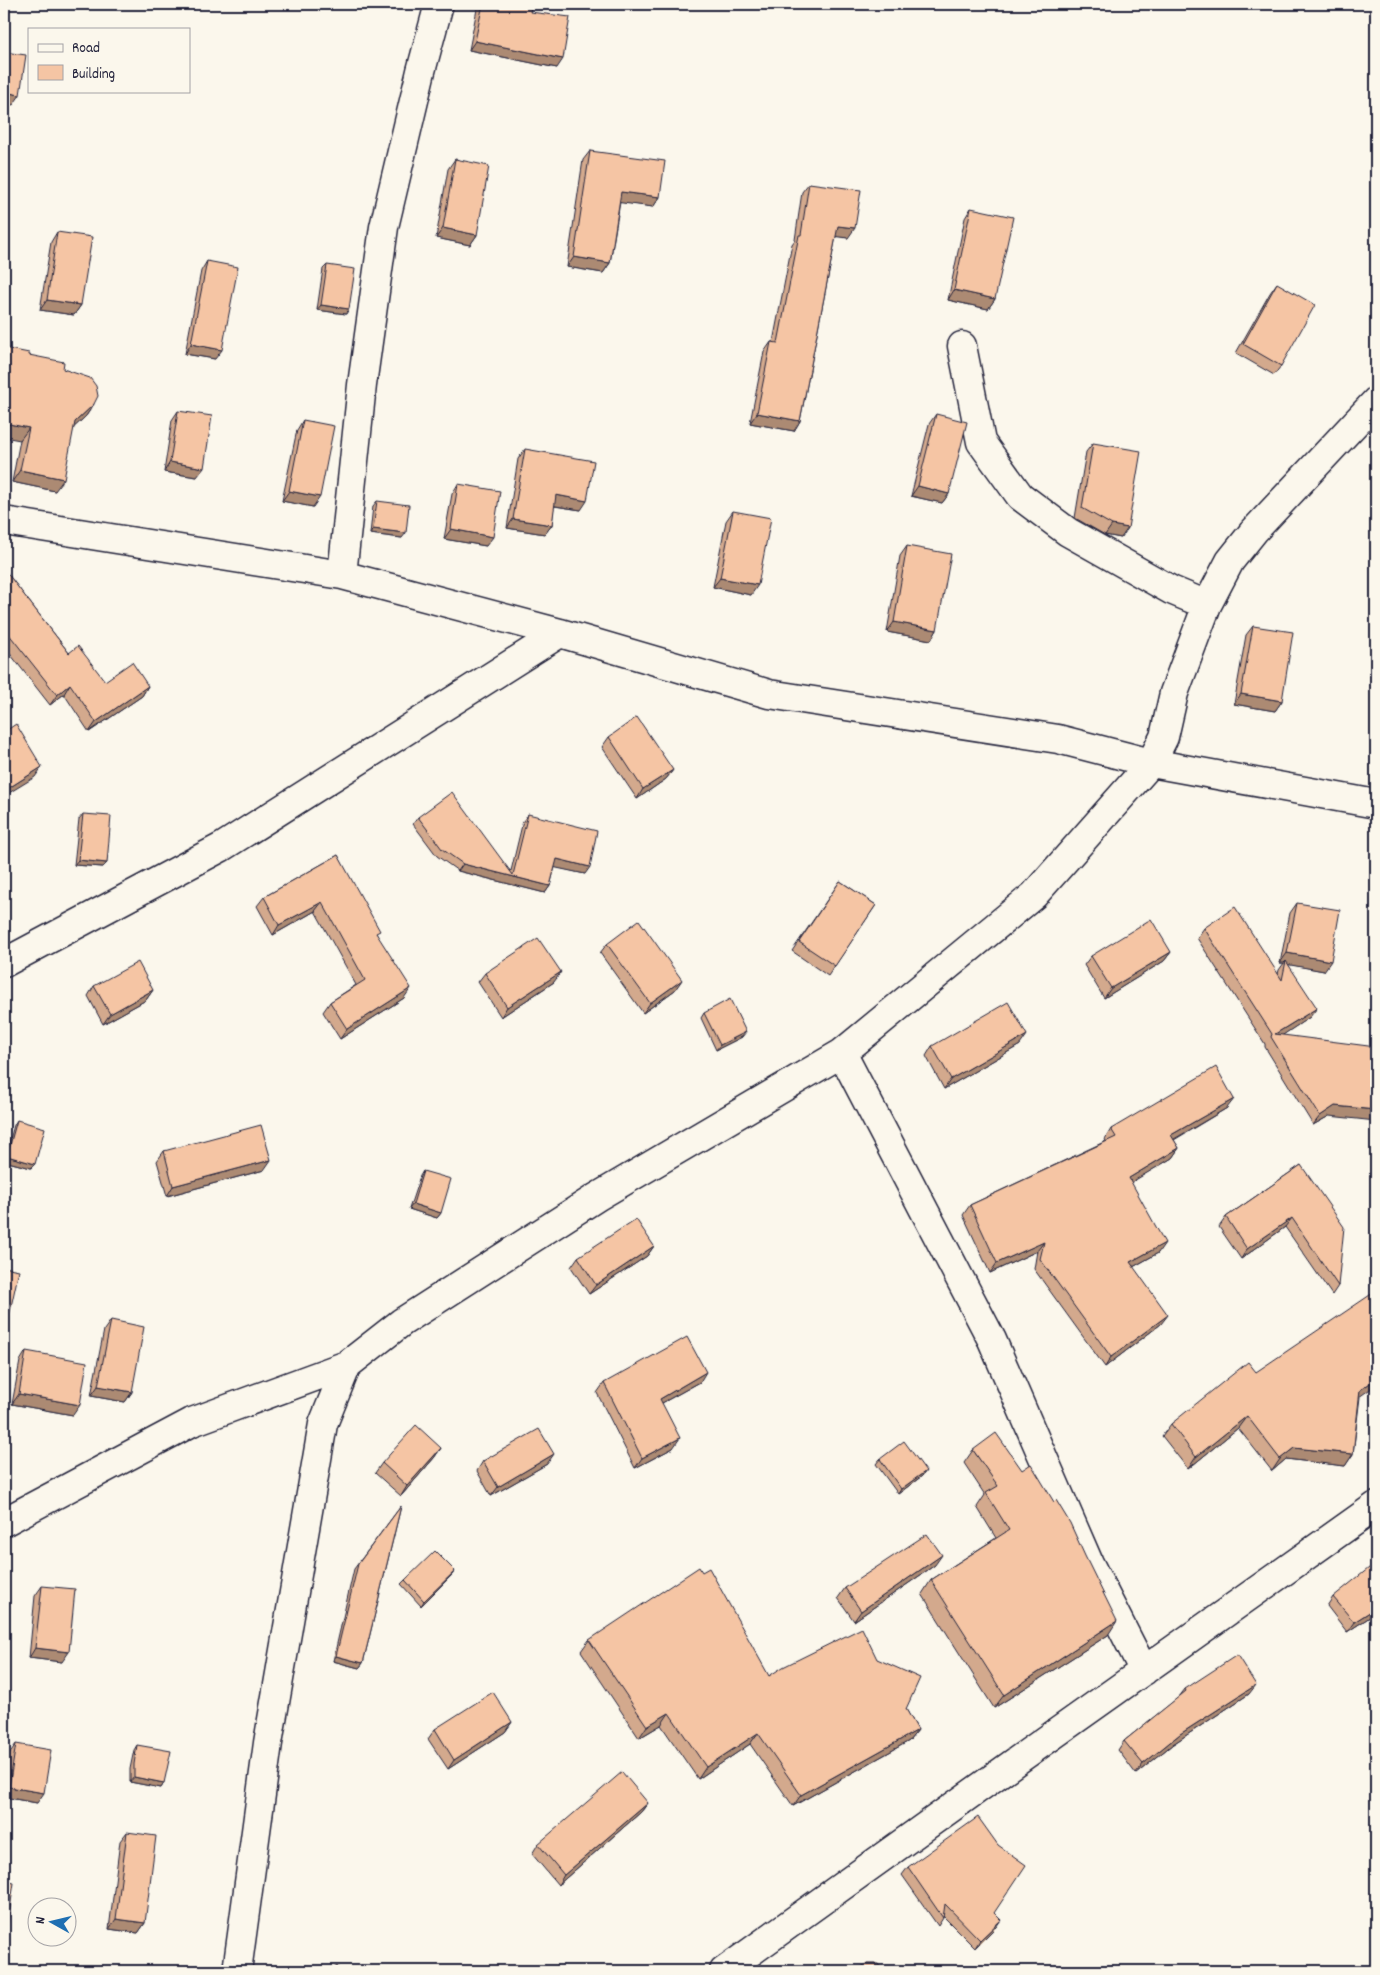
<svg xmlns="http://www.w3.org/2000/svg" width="1380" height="1975" viewBox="0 0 1380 1975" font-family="Dekko,sans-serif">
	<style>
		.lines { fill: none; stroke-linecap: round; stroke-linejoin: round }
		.minor-casing { stroke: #22223b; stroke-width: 31 }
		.minor { stroke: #fbf7ec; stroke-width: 28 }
		.wall { fill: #d3a98d; stroke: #22223b }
		.shaded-wall { fill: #ac8a73; stroke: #22223b }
		.building { fill: #f5c5a4; stroke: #22223b }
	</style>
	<rect width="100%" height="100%" fill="#fbf7ec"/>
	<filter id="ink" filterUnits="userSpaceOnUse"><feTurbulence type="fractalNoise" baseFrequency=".02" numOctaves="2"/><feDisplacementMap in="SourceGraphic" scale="10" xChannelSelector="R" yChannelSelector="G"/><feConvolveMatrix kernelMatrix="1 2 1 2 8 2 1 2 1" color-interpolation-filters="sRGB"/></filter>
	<g filter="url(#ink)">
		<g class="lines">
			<defs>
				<path id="minor" d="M 962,346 L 981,442 L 1020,496 L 1068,532 L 1171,590 L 1207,605
					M 4,521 L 342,575 L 560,633 L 769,694 L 1058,739 L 1151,763 L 1376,804
					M 342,575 L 362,385 L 384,227 L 421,71 L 439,4
					M 4,963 L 222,847 L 560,633
					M 842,1053 L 992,1340 L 1089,1563 L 1144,1671
					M 4,1522 L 192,1422 L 347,1365 L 402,1322 L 597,1197 L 842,1053 L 1034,895 L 1151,763 L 1164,737 L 1174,693 L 1207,605 L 1230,561 L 1254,531 L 1376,401
					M 237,1971 L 268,1743 L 323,1424 L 347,1365
					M 724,1971 L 1011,1765 L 1376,1506"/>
			</defs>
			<use href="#minor" class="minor-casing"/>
			<use href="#minor" class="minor"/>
		</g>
		<path class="wall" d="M 478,4 L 532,4 L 530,12 L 557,68 L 469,50 Z
			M 590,151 L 660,197 L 653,207 L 620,202 L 610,263 L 603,273 L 567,267 L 583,160 Z
			M 455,159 L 477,235 L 470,245 L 436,238 L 448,169 Z
			M 809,183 L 848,238 L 836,236 L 800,421 L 794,431 L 750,423 L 764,352 L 771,342 L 773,342 L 792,244 L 795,240 L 802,192 Z
			M 971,208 L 995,299 L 988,309 L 948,300 L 965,218 Z
			M 57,232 L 81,305 L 74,315 L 40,310 L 51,242 Z
			M 207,261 L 215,359 L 185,354 L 201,271 Z
			M 327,265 L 346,314 L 317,310 L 323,269 Z
			M 1277,283 L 1281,366 L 1274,375 L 1236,353 L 1270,293 Z
			M 29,355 L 63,369 L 94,404 L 86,416 L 74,427 L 55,491 L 12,482 L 20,440 Z
			M 178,411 L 197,477 L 164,472 L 172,420 Z
			M 936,414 L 949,494 L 942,503 L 911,496 L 929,424 Z
			M 303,420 L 313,507 L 282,501 L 297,430 Z
			M 1093,443 L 1128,528 L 1121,538 L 1105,535 L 1075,518 L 1086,452 Z
			M 525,449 L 581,510 L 554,506 L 552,525 L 545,534 L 507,528 L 518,459 Z
			M 458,484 L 486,546 L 444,539 L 452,494 Z
			M 377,501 L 402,538 L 370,534 L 373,506 Z
			M 733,511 L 751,595 L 713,587 L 726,521 Z
			M 907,546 L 937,630 L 931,640 L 887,632 L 900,556 Z
			M 4,569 L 69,653 L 105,681 L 148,686 L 142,696 L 89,732 L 64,694 L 50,705 L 4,646 Z
			M 1253,626 L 1282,701 L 1275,711 L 1234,704 L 1246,635 Z
			M 609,737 L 673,770 L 666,779 L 637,799 L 602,747 Z
			M 83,814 L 107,863 L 103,867 L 74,865 L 79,819 Z
			M 528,814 L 585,874 L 555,867 L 550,886 L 545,893 L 458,871 L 437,856 L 413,824 L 418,817 L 511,871 L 523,821 Z
			M 338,855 L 377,935 L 404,998 L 340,1039 L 323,1012 L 330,1002 L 356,985 L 315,911 L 273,935 L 257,906 L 264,897 Z
			M 840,881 L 876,905 L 828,976 L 792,951 Z
			M 1297,903 L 1324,971 L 1288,964 L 1310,1017 L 1282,1035 L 1329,1116 L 1313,1125 L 1265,1047 L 1265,1044 L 1197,938 L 1204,928 L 1278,974 L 1279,970 L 1284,963 L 1280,963 L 1290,913 Z
			M 607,944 L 675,990 L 643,1013 L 600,953 Z
			M 1171,952 L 1164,961 L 1104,998 L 1084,965 L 1091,956 Z
			M 485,973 L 554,982 L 501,1017 L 478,982 Z
			M 94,986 L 153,990 L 146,1000 L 103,1024 L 88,996 Z
			M 704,1013 L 742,1037 L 716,1050 L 701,1018 Z
			M 1020,1045 L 944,1089 L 926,1056 L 932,1046 Z
			M 1227,1108 L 1174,1140 L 1179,1148 L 1172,1158 L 1131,1182 L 1158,1253 L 1133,1267 L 1161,1324 L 1105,1367 L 1034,1269 L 1037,1251 L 990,1273 L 963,1215 L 970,1205 L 1106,1141 L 1105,1139 L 1111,1129 Z
			M 17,1120 L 31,1168 L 4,1161 L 14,1125 Z
			M 164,1151 L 264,1170 L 167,1196 L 157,1161 Z
			M 1301,1165 L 1338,1286 L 1332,1295 L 1285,1227 L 1241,1259 L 1219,1227 L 1226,1217 Z
			M 423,1171 L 441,1213 L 437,1218 L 409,1209 L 420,1176 Z
			M 654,1246 L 647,1256 L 589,1294 L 571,1267 L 578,1257 Z
			M 111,1320 L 132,1392 L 125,1402 L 91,1396 L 104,1330 Z
			M 26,1351 L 73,1415 L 12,1404 L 20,1361 Z
			M 1256,1372 L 1360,1397 L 1353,1454 L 1345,1466 L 1286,1459 L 1272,1471 L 1238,1428 L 1188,1469 L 1162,1436 L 1171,1424 Z
			M 700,1382 L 662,1403 L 673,1448 L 635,1468 L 597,1393 L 604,1383 Z
			M 441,1448 L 434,1458 L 401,1496 L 375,1473 L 382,1463 Z
			M 973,1450 L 1108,1635 L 994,1708 L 922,1594 L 931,1580 L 996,1538 L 977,1507 L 985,1495 L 964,1463 Z
			M 880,1459 L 926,1471 L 922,1476 L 898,1494 L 876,1464 Z
			M 483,1461 L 547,1464 L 491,1496 L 477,1471 Z
			M 401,1506 L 363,1663 L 359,1668 L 333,1661 L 354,1569 Z
			M 935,1565 L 854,1621 L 838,1598 L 845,1588 Z
			M 455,1571 L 451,1576 L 421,1606 L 401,1584 L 405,1580 Z
			M 42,1586 L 62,1662 L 29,1658 L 35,1596 Z
			M 1333,1597 L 1376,1613 L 1347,1632 L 1327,1606 Z
			M 589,1640 L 769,1676 L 877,1659 L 918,1730 L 909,1741 L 793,1806 L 750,1744 L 698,1779 L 661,1725 L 639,1738 L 581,1651 Z
			M 1185,1689 L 1249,1694 L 1173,1744 L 1136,1774 L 1118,1750 L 1124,1741 L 1179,1697 Z
			M 512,1722 L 505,1732 L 448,1769 L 428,1739 L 435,1729 Z
			M 16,1744 L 37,1803 L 4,1797 L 4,1787 L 9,1754 Z
			M 137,1745 L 164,1783 L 161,1788 L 130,1782 L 130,1769 L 134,1750 Z
			M 648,1803 L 641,1812 L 558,1885 L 532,1854 L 538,1844 Z
			M 127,1832 L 145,1923 L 138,1933 L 109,1929 L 120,1841 Z
			M 908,1867 L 994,1913 L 996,1927 L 975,1948 L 943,1916 L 943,1918 L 938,1926 L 902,1875 Z"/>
		<path class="shaded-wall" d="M 475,41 L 563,59 L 557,68 L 469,50 Z
			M 4,92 L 20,95 L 13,105 L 4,103 Z
			M 621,192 L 660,197 L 653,207 L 615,202 Z
			M 838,226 L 855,228 L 848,238 L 831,236 Z
			M 443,228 L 477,235 L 470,245 L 436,238 Z
			M 574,257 L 610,263 L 603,273 L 567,267 Z
			M 954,290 L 995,299 L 988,309 L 948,300 Z
			M 47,300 L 81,305 L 74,315 L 40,310 Z
			M 321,305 L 349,309 L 346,314 L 317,310 Z
			M 191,344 L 222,350 L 215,359 L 185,354 Z
			M 94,404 L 86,416 L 67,434 L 75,422 Z
			M 757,413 L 800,421 L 794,431 L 750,423 Z
			M 4,423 L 29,428 L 20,440 L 4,437 Z
			M 170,462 L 204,468 L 197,477 L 164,472 Z
			M 20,470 L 64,479 L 55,491 L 12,482 Z
			M 918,486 L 949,494 L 942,503 L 911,496 Z
			M 289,491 L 320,497 L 313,507 L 282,501 Z
			M 556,495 L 587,501 L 581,510 L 549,505 Z
			M 513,519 L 552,525 L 545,534 L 507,528 Z
			M 1112,525 L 1128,528 L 1121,538 L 1105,535 Z
			M 373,529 L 406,533 L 402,538 L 370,534 Z
			M 451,529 L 493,537 L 486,546 L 444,539 Z
			M 720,578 L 758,585 L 751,595 L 713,587 Z
			M 894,622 L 937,630 L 931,640 L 887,632 Z
			M 70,684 L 64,694 L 50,705 L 57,695 Z
			M 148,686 L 142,696 L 89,732 L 96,722 Z
			M 1241,694 L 1282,701 L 1275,711 L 1234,704 Z
			M 42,767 L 35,777 L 4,796 L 4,791 Z
			M 673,770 L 666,779 L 637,799 L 643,789 Z
			M 557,859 L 590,867 L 585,874 L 552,867 Z
			M 78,860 L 107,863 L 103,867 L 74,865 Z
			M 463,864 L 550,886 L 545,893 L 458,871 Z
			M 322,902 L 315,911 L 273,935 L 279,925 Z
			M 1171,952 L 1164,961 L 1104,998 L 1111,988 Z
			M 1287,953 L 1331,961 L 1324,971 L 1285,964 L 1286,961 L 1284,963 L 1280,963 Z
			M 561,972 L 554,982 L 501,1017 L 507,1007 Z
			M 682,980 L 675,990 L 643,1013 L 650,1003 Z
			M 411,988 L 404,998 L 340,1039 L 347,1029 Z
			M 153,990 L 146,1000 L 103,1024 L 110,1014 Z
			M 1317,1008 L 1310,1017 L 1274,1041 L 1275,1034 Z
			M 746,1032 L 742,1037 L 716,1050 L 720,1045 Z
			M 1027,1035 L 1020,1045 L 944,1089 L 951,1079 Z
			M 1234,1099 L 1227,1108 L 1164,1145 L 1171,1135 Z
			M 1335,1106 L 1376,1110 L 1376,1121 L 1329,1116 L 1313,1125 L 1320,1116 Z
			M 1179,1148 L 1172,1158 L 1122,1188 L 1129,1178 Z
			M 7,1156 L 35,1164 L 31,1168 L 4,1161 Z
			M 271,1160 L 264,1170 L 167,1196 L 173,1186 Z
			M 413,1204 L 441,1213 L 437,1218 L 409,1209 Z
			M 1292,1218 L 1285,1227 L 1241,1259 L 1247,1249 Z
			M 1044,1242 L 1037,1251 L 990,1273 L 997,1263 Z
			M 1165,1243 L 1158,1253 L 1124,1272 L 1130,1262 Z
			M 654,1246 L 647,1256 L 589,1294 L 596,1285 Z
			M 1168,1315 L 1161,1324 L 1105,1367 L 1111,1357 Z
			M 706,1372 L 700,1382 L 653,1408 L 660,1399 Z
			M 1376,1379 L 1376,1385 L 1352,1402 L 1360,1390 Z
			M 98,1386 L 132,1392 L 125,1402 L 91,1396 Z
			M 19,1394 L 80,1405 L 73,1415 L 12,1404 Z
			M 1247,1416 L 1238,1428 L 1188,1469 L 1196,1457 Z
			M 680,1438 L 673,1448 L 635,1468 L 642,1458 Z
			M 441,1448 L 434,1458 L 401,1496 L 407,1486 Z
			M 1294,1448 L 1353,1454 L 1345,1466 L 1286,1459 L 1272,1471 L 1280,1459 Z
			M 554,1454 L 547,1464 L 491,1496 L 498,1487 Z
			M 926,1471 L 922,1476 L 898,1494 L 901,1489 Z
			M 942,1555 L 935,1565 L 854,1621 L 861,1611 Z
			M 455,1571 L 451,1576 L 421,1606 L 424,1601 Z
			M 1376,1608 L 1376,1613 L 1347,1632 L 1354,1622 Z
			M 1117,1621 L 1108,1635 L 994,1708 L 1004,1695 Z
			M 35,1648 L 69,1652 L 62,1662 L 29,1658 Z
			M 336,1656 L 363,1663 L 359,1668 L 333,1661 Z
			M 1256,1685 L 1249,1694 L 1173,1744 L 1136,1774 L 1143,1764 L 1180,1734 Z
			M 669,1713 L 661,1725 L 639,1738 L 647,1726 Z
			M 512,1722 L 505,1732 L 448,1769 L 454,1760 Z
			M 918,1730 L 909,1741 L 793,1806 L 801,1795 Z
			M 758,1733 L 750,1744 L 698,1779 L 706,1767 Z
			M 134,1777 L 164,1783 L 161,1788 L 130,1782 Z
			M 9,1787 L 44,1793 L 37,1803 L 4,1797 L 4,1795 Z
			M 648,1803 L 641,1812 L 558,1885 L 564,1875 Z
			M 116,1919 L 145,1923 L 138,1933 L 109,1929 Z
			M 1001,1920 L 996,1927 L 975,1948 L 980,1940 Z"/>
		<path class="building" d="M 483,4 L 532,4 L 530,12 L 570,17 L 563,59 L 475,41 Z
			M 4,52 L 26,55 L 20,95 L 4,92 Z
			M 590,151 L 665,161 L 660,197 L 621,192 L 610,263 L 574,257 Z
			M 455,159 L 489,166 L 477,235 L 443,228 Z
			M 809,183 L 861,190 L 855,228 L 838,226 L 800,421 L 757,413 L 771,342 L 778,343 L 799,235 L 801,235 Z
			M 971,208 L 1013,217 L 995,299 L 954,290 Z
			M 57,232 L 92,237 L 81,305 L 47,300 Z
			M 207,261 L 238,267 L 222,350 L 191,344 Z
			M 327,265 L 355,269 L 349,309 L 321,305 Z
			M 1277,283 L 1315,305 L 1281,366 L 1243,344 Z
			M 4,348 L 29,353 L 29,355 L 64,362 L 63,369 L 90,378 L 96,386 L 98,396 L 94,404 L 75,422 L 64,479 L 20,470 L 29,428 L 4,423 Z
			M 178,411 L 212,416 L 204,468 L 170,462 Z
			M 936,414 L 967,422 L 949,494 L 918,486 Z
			M 303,420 L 334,426 L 320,497 L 289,491 Z
			M 1093,443 L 1141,451 L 1128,528 L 1112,525 L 1082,508 Z
			M 525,449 L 594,461 L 587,501 L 556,495 L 552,525 L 513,519 Z
			M 458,484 L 500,491 L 493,537 L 451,529 Z
			M 377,501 L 409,505 L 406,533 L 373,529 Z
			M 733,511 L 771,518 L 758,585 L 720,578 Z
			M 907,546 L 951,554 L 937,630 L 894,622 Z
			M 4,569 L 69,653 L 78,646 L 105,681 L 132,662 L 148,686 L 96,722 L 70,684 L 57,695 L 4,628 Z
			M 1253,626 L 1293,632 L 1282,701 L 1241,694 Z
			M 637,717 L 673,770 L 643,789 L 609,737 Z
			M 16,724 L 42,767 L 4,791 L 4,732 Z
			M 452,792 L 513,875 L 528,814 L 597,831 L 590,867 L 557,859 L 550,886 L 463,864 L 442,849 L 418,817 Z
			M 83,814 L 111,816 L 107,863 L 78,860 Z
			M 338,855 L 380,931 L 376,933 L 411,988 L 347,1029 L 330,1002 L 365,980 L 322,902 L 279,925 L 264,897 Z
			M 840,881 L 876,905 L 835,966 L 799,942 Z
			M 1297,903 L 1340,910 L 1331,961 L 1287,953 Z
			M 1235,907 L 1282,980 L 1286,961 L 1317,1008 L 1275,1034 L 1376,1047 L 1376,1110 L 1335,1106 L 1320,1116 L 1271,1037 L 1272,1034 L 1204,928 Z
			M 1151,919 L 1171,952 L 1111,988 L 1091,956 Z
			M 639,920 L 682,980 L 650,1003 L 607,944 Z
			M 538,938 L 561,972 L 507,1007 L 485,973 Z
			M 138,962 L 153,990 L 110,1014 L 94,986 Z
			M 730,999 L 746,1032 L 720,1045 L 704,1013 Z
			M 1008,1002 L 1027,1035 L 951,1079 L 932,1046 Z
			M 1216,1067 L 1234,1099 L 1171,1135 L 1179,1148 L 1129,1178 L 1165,1243 L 1130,1262 L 1168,1315 L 1111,1357 L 1040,1259 L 1044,1242 L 997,1263 L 970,1205 L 1116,1137 L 1111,1129 Z
			M 17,1120 L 45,1128 L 35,1164 L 7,1156 Z
			M 261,1125 L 271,1160 L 173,1186 L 164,1151 Z
			M 1301,1165 L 1344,1227 L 1338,1286 L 1292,1218 L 1247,1249 L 1226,1217 Z
			M 423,1171 L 451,1179 L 441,1213 L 413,1204 Z
			M 636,1219 L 654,1246 L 596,1285 L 578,1257 Z
			M 4,1267 L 19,1270 L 4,1339 Z
			M 1376,1291 L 1376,1379 L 1360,1390 L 1353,1454 L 1294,1448 L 1280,1459 L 1247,1416 L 1196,1457 L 1171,1424 L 1248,1362 L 1256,1372 Z
			M 111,1320 L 144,1327 L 132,1392 L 98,1386 Z
			M 687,1337 L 706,1372 L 660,1399 L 680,1438 L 642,1458 L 604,1383 Z
			M 26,1351 L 87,1362 L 80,1405 L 19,1394 Z
			M 416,1425 L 441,1448 L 407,1486 L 382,1463 Z
			M 539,1429 L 554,1454 L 498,1487 L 483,1461 Z
			M 996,1433 L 1022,1470 L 1031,1464 L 1054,1502 L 1056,1500 L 1070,1523 L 1085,1556 L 1117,1621 L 1004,1695 L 931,1580 L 1009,1530 L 986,1493 L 998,1486 L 973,1450 Z
			M 904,1441 L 926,1471 L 901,1489 L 880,1459 Z
			M 401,1506 L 363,1663 L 336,1656 L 358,1564 Z
			M 927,1534 L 942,1555 L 861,1611 L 845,1588 Z
			M 435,1551 L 455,1571 L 424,1601 L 405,1580 Z
			M 1376,1564 L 1376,1608 L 1354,1622 L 1333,1597 L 1369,1568 Z
			M 699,1567 L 702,1572 L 709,1568 L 769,1676 L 783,1667 L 862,1628 L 877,1659 L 920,1678 L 906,1709 L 918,1730 L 801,1795 L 758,1733 L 706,1767 L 669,1713 L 647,1726 L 589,1640 Z
			M 42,1586 L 75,1589 L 69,1652 L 35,1648 Z
			M 1237,1655 L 1256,1685 L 1180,1734 L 1143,1764 L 1124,1741 L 1186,1691 L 1185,1689 Z
			M 493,1692 L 512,1722 L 454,1760 L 435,1729 Z
			M 16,1744 L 51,1750 L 44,1793 L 9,1787 Z
			M 137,1745 L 171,1751 L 164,1783 L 134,1777 L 134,1764 Z
			M 622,1772 L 648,1803 L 564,1875 L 538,1844 Z
			M 978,1817 L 998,1845 L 1026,1865 L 994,1913 L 1001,1920 L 980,1940 L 945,1904 L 943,1918 L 908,1867 Z
			M 127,1832 L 156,1836 L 145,1923 L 116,1919 Z
			M 4,1881 L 14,1883 L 4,1947 Z
			M 866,1964 L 878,1964 L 883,1971 L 855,1971 Z
			M 337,1966 L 340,1971 L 330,1971 Z"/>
	</g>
	<rect width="1380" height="1975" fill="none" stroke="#fbf7ec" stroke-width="20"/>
	<rect x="10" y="10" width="1360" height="1955" fill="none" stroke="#22223b" stroke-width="2" filter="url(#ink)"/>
	<rect x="28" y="28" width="162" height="65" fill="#fbf7ec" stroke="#a4a2a5"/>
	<rect x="38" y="44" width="25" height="8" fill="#fbf7ec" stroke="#a4a2a5"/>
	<text x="72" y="52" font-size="15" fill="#22223b">Road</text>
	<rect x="38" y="65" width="25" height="15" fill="#f5c5a4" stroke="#a4a2a5"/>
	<text x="72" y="78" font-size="15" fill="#22223b">Building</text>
	<g transform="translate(52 1922) rotate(278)"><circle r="24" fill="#fbf7ec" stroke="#a4a2a5"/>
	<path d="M0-4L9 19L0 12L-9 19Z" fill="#1f6fb2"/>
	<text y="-8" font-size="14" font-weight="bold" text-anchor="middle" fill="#22223b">N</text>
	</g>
</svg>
